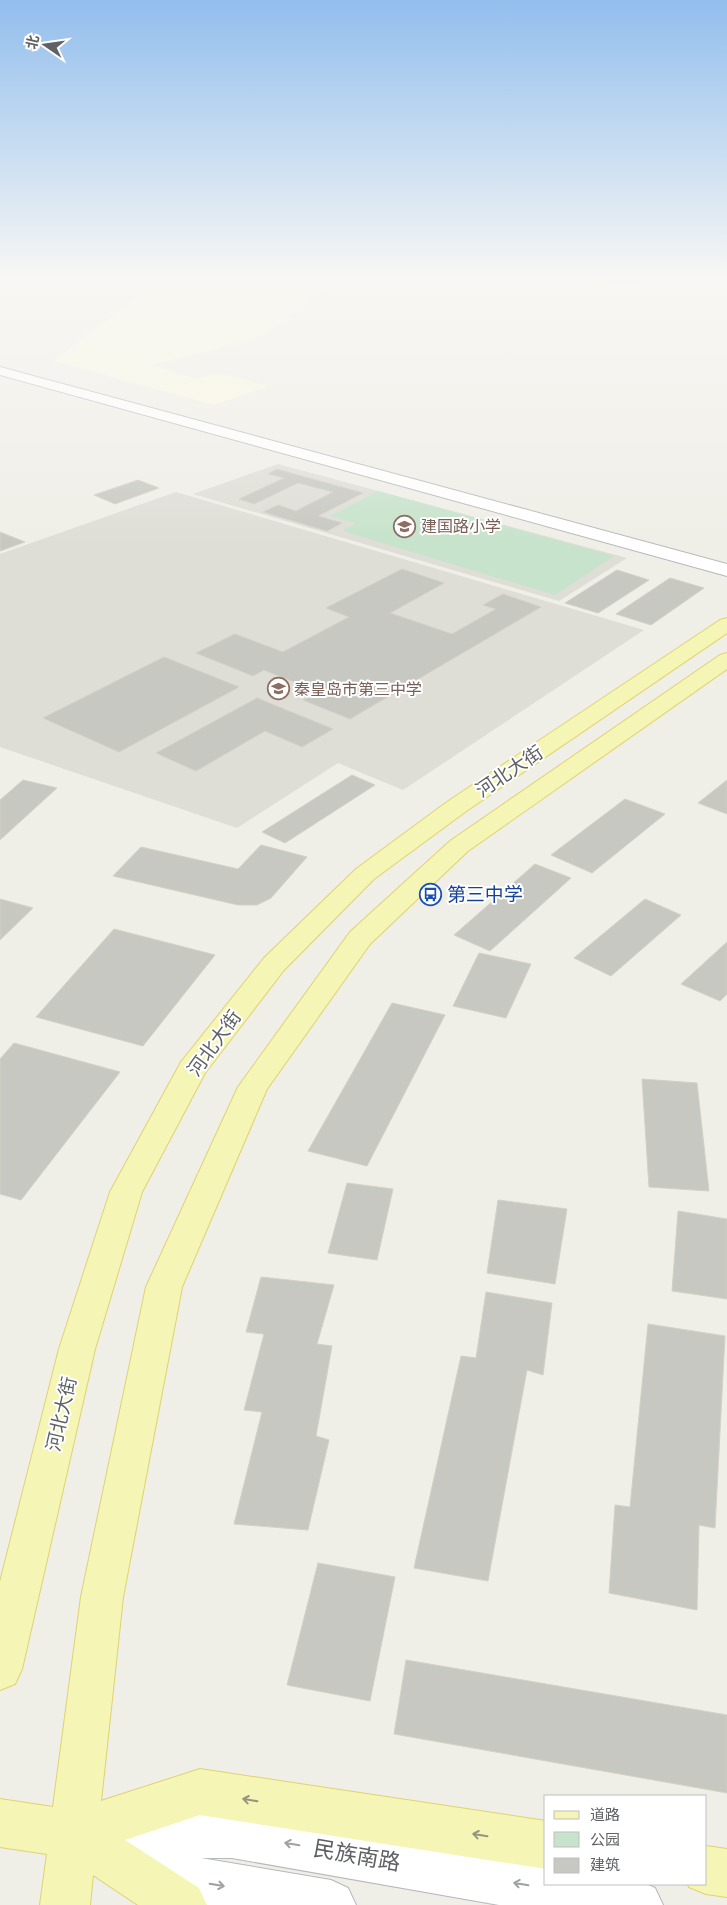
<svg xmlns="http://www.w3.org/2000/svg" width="727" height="1905" viewBox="0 0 727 1905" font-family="Mulish,'Noto Sans SC',sans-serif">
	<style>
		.commercial { fill: #faf8e1 }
		.education { fill: #deddd6 }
		.green { fill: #c7e3cb }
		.water { fill: #b1cdf5 }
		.building { fill: #c7c8c2; stroke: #d3d1c6 }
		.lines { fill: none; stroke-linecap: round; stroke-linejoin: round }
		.secondary-casing { stroke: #b6b8bc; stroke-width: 2 }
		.primary-casing { stroke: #e1d26e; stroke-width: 2 }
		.secondary { fill: #fff; fill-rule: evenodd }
		.primary { fill: #f5f5b5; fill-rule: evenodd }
		.oneway { stroke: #949581 }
		.oneway2 { stroke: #9fa0a3 }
		.labels { text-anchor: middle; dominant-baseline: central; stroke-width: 4; stroke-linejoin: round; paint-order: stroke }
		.far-education-label { font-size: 16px; fill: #785e54; stroke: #fff; text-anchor: start }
		.street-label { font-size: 19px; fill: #5f6165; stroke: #fff }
		.transit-label { font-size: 19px; fill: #164399; stroke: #fff; text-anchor: start }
		.near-street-label { font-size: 22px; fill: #5f6165; stroke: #fff }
	</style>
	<rect width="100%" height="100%" fill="#efeee7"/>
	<path class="commercial" d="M 170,276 L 339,276 L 259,338 L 152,365 L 195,379 L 219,373 L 269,386 L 214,405 L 54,361 L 87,334 Z"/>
	<path class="education" d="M 278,464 L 627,558 L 559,601 L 193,494 Z
		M 176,492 L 644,630 L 403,790 L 338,763 L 237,828 L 0,747 L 0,554 Z"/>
	<path class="green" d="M 378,491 L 614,556 L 555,595 L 343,531 L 356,523 L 330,516 Z"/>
	<path class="water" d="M 559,276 L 658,276 L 632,285 Z"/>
	<path class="building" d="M 277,469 L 363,493 L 318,516 L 342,523 L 327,531 L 263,512 L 278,505 L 296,511 L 333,492 L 298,483 L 254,504 L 239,499 L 284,478 L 268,474 Z
		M 138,480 L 159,488 L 115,504 L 94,495 Z
		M 0,532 L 25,542 L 0,551 Z
		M 402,569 L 444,583 L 390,613 L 452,634 L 496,609 L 483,605 L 503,594 L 541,607 L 350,719 L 303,700 L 319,692 L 264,670 L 253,676 L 196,653 L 235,634 L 283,652 L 349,617 L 326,608 Z
		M 617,570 L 649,580 L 598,613 L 565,603 Z
		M 670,578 L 704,588 L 651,625 L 616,614 Z
		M 164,657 L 239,687 L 119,752 L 43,718 Z
		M 257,698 L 333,729 L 302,747 L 265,731 L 196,771 L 156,753 Z
		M 352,775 L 375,785 L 285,843 L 262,832 Z
		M 23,780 L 57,788 L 0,840 L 0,800 Z
		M 727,780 L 727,814 L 698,803 Z
		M 625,799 L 665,814 L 592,873 L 551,855 Z
		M 261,845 L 307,857 L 271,898 L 257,905 L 238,905 L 113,876 L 141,847 L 238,869 Z
		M 535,864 L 571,878 L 490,951 L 454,935 Z
		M 0,899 L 33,908 L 0,940 Z
		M 645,899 L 681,915 L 611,976 L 574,958 Z
		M 114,929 L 215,955 L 143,1046 L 36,1017 Z
		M 727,942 L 727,994 L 720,1001 L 681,984 Z
		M 479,953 L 531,964 L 506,1018 L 453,1006 Z
		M 392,1003 L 445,1015 L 367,1166 L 308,1151 Z
		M 14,1043 L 120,1072 L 21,1200 L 0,1194 L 0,1059 Z
		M 642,1079 L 697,1083 L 709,1191 L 649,1187 Z
		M 347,1183 L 393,1189 L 377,1260 L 328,1253 Z
		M 498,1200 L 567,1209 L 555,1284 L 487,1273 Z
		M 678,1211 L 727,1219 L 727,1299 L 672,1291 Z
		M 261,1277 L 334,1285 L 317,1344 L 332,1346 L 316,1436 L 329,1440 L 308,1530 L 234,1524 L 262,1412 L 244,1410 L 264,1334 L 246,1332 Z
		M 486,1292 L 552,1303 L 543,1375 L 527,1370 L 488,1581 L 414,1568 L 461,1356 L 476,1358 Z
		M 648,1324 L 725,1336 L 715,1528 L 699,1525 L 697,1610 L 609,1593 L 615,1505 L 630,1507 Z
		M 318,1563 L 395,1577 L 370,1701 L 287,1685 Z
		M 406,1660 L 727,1715 L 727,1793 L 394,1734 Z"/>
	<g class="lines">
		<defs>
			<path id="secondary" d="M 0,367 L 727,564 L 727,576 L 0,375 Z
				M 106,1810 L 232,1810 L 546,1865 L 546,1884 L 646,1884 L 655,1888 L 663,1905 L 499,1905 L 232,1858 L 201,1858 L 331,1880 L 348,1888 L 356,1905 L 198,1905 L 120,1875 L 113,1858 L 106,1858 L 89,1851 L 82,1834 L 89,1817 Z"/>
			<path id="primary" d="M 727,618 L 727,633 L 465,812 L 374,879 L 284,970 L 205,1073 L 142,1192 L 95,1349 L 22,1669 L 15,1684 L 0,1690 L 0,1582 L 59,1349 L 110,1192 L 181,1062 L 264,958 L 356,869 L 447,802 L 720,620 Z
				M 727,653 L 727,669 L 468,851 L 370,944 L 267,1089 L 182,1287 L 123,1597 L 101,1801 L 200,1769 L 546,1821 L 546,1869 L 200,1815 L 125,1840 L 199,1888 L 207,1905 L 138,1905 L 93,1875 L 90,1905 L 40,1905 L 47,1854 L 0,1847 L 0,1799 L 53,1807 L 81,1597 L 146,1287 L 238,1087 L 350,932 L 450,841 L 720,655 Z
				M 706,1846 L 727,1849 L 727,1897 L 706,1894 L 689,1887 L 688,1884 L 706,1884 Z"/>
		</defs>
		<use href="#secondary" class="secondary-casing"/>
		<use href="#primary" class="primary-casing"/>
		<use href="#secondary" class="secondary"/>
		<use href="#primary" class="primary"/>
	</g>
	<defs><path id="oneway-shaft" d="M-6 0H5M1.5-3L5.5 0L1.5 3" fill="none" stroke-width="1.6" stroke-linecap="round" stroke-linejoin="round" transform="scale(1.25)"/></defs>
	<g class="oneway">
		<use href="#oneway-shaft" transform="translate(250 1800) rotate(-171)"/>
		<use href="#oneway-shaft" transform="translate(480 1835) rotate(-171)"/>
	</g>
	<g class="oneway2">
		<use href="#oneway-shaft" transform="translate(292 1844) rotate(-170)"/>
		<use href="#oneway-shaft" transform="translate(521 1884) rotate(-170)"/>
		<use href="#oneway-shaft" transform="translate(217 1885) rotate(10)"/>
	</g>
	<linearGradient id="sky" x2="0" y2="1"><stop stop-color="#92beed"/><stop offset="0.51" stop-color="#f8f7f4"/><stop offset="1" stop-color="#f8f7f4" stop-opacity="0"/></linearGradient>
	<rect width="727" height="543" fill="url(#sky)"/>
	<defs>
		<symbol id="school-ring" viewBox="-11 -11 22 22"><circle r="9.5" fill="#fff" stroke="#8d6e63" stroke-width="1.5"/><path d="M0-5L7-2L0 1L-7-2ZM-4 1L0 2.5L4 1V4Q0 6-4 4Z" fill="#8d6e63"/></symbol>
		<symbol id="bus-ring" viewBox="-11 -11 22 22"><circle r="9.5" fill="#fff" stroke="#1a4fb4" stroke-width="1.5"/><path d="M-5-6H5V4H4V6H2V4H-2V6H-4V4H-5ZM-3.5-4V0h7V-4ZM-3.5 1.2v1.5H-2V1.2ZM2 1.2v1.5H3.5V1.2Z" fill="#1a4fb4"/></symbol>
	</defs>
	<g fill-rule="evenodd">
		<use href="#school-ring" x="392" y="514" width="25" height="25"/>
		<use href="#school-ring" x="266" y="676" width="25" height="25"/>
		<use href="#bus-ring" x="418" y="882" width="25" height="25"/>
	</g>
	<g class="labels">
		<g class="far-education-label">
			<text x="421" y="526">建国路小学</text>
			<text x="294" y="689">秦皇岛市第三中学</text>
		</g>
		<g class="street-label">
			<text transform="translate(509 771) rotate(-34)">河北大街</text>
			<text transform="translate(214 1043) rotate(-54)">河北大街</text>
			<text transform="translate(61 1414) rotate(-77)">河北大街</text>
		</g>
		<g class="transit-label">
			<text x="447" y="894">第三中学</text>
		</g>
		<g class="near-street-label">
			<text transform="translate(357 1855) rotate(10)">民族南路</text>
		</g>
	</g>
	<rect x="544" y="1795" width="162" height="90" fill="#ffffff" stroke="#bfc0c1"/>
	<rect x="554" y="1811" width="25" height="8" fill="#f5f5b5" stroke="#bfc0c1"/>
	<text x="590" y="1820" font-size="15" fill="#5f6165">道路</text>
	<rect x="554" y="1832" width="25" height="15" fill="#c7e3cb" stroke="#bfc0c1"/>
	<text x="590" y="1845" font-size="15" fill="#5f6165">公园</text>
	<rect x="554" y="1858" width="25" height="15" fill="#c7c8c2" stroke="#bfc0c1"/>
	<text x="590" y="1870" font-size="15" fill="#5f6165">建筑</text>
	<g transform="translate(45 45) rotate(283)" stroke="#ffffff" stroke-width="4" paint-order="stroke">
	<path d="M0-4L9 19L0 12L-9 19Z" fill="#5f6165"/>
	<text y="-8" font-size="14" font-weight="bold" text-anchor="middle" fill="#5f6165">北</text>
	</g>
</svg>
